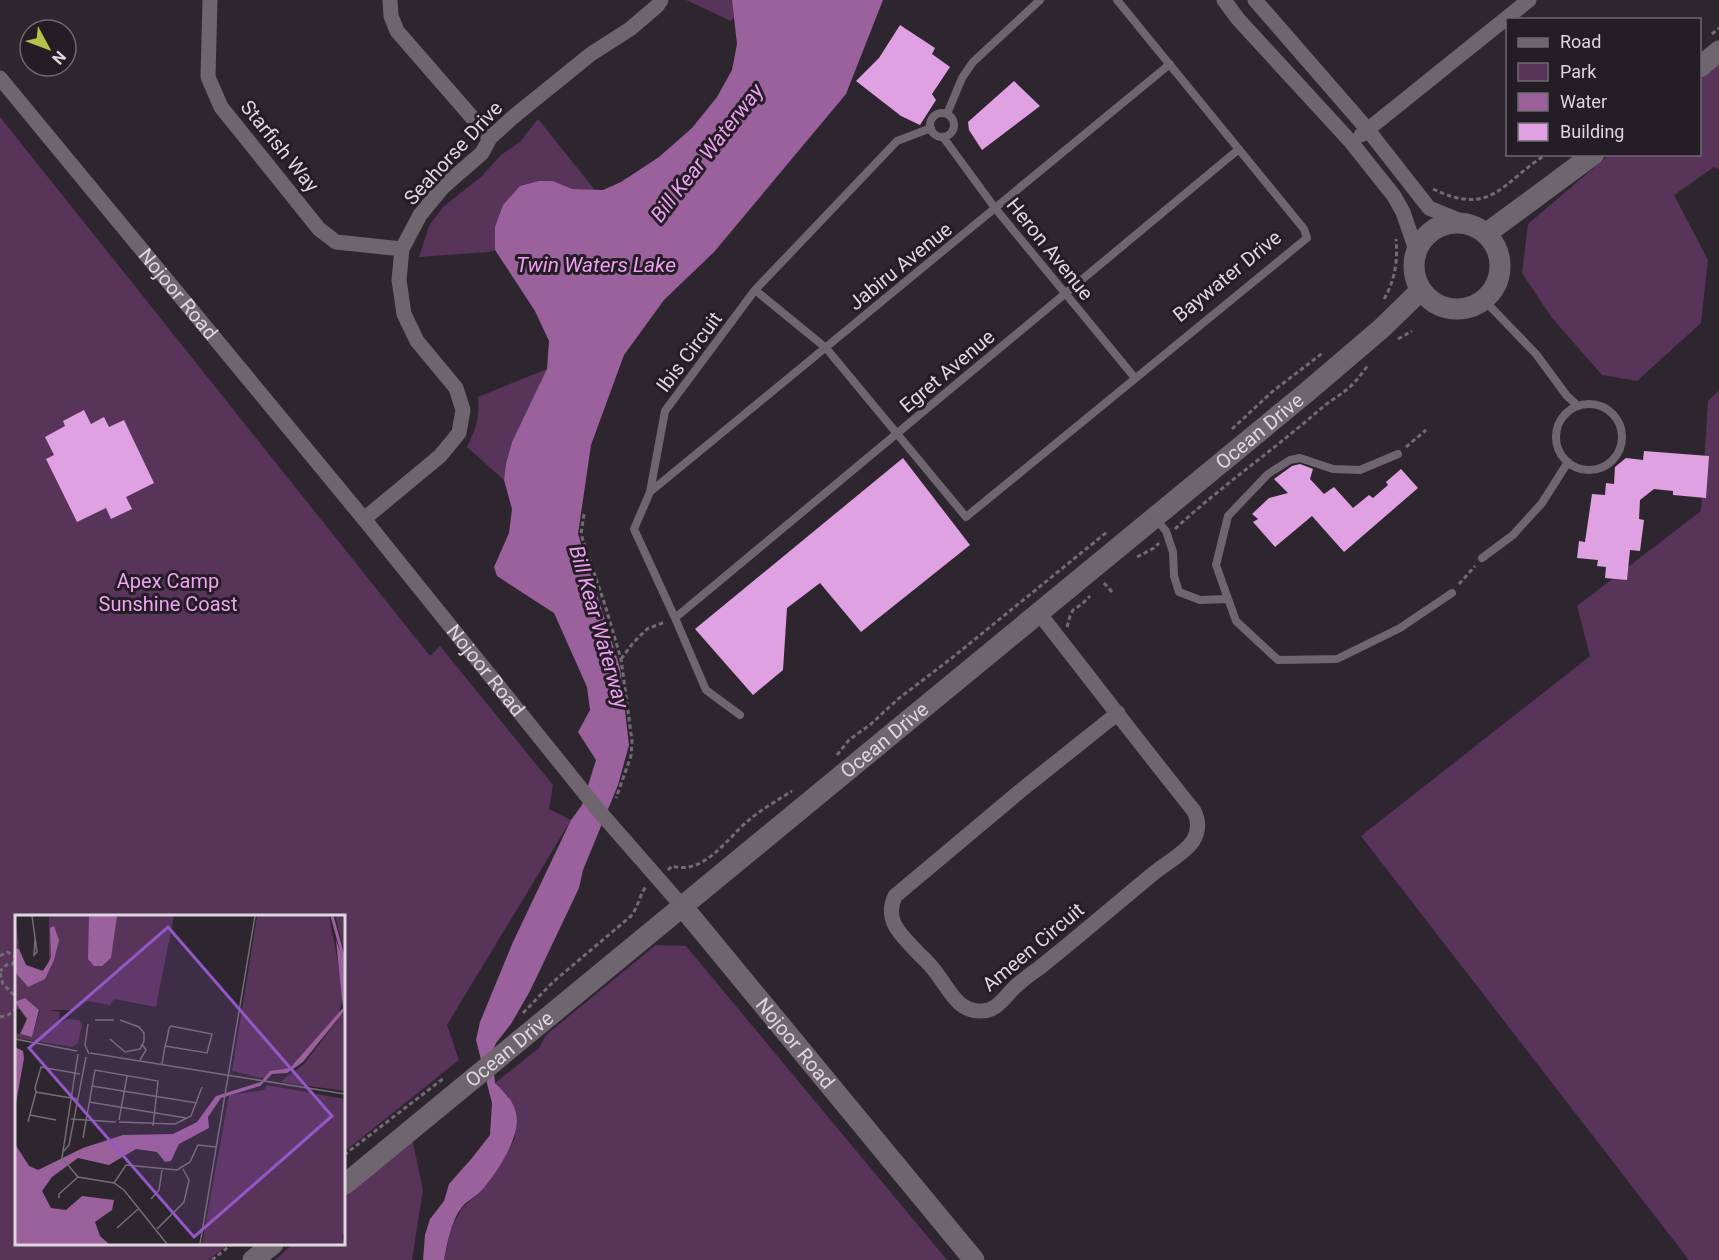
<svg xmlns="http://www.w3.org/2000/svg" width="1719" height="1260" viewBox="0 0 1719 1260" font-family="Roboto,sans-serif">
	<style>
		.green { fill: #58335a }
		.water { fill: #9a619c }
		.building { fill: #dfa1e1 }
		.lines { fill: none; stroke-linecap: round; stroke-linejoin: round }
		.path { stroke: #736b73; stroke-width: 3; stroke-dasharray: 4.5 3; stroke-linecap: butt }
		.lane { stroke: #6f656f; stroke-width: 8 }
		.street { stroke: #6f656f; stroke-width: 15 }
		.secondary { stroke: #6f656f; stroke-width: 21 }
		.labels { text-anchor: middle; dominant-baseline: central; stroke-width: 6; stroke-linejoin: round; paint-order: stroke }
		.street-label { font-size: 20px; fill: #ded8de; stroke: #241d25 }
		.park-label { font-size: 20px; fill: #f1a2f4; stroke: #241d25 }
		.water-label { font-size: 21px; font-style: italic; fill: #ee9ff2; stroke: #241d25 }
		.inset-river { fill: none; stroke: #9a619c; stroke-width: 3 }
		.inset-road { fill: none; stroke: #746d75; stroke-width: 1.5 }
		.view { fill: #9457c7; fill-opacity: 0.15; stroke: #9457c7; stroke-width: 3 }
		.inset-edge { fill: none; stroke: #ded8de; stroke-width: 3 }
	</style>
	<rect width="100%" height="100%" fill="#2e262f"/>
	<path class="green" d="M 686,0 L 732,0 L 734,17 L 731,21 Z
		M 1719,60 L 1719,170 L 1714,167 L 1674,195 L 1708,260 L 1701,323 L 1637,381 L 1602,375 L 1552,318 L 1522,273 L 1528,224 L 1609,155 L 1700,154 L 1700,76 Z
		M 0,117 L 430,656 L 440,646 L 553,785 L 549,809 L 571,820 L 447,1025 L 459,1060 L 344,1152 L 344,916 L 16,916 L 16,1244 L 229,1244 L 208,1260 L 0,1260 Z
		M 538,119 L 595,190 L 572,189 L 553,181 L 495,227 L 495,250 L 489,252 L 419,257 L 429,226 L 443,207 L 482,176 L 501,155 L 520,142 Z
		M 547,369 L 506,464 L 504,480 L 467,447 C 476,429 480,418 478,397 Z
		M 1719,390 L 1719,1260 L 1689,1260 L 1361,836 L 1590,656 L 1577,606 L 1701,511 L 1708,401 Z
		M 656,945 L 686,946 L 947,1260 L 444,1260 L 450,1230 L 462,1208 L 481,1191 L 501,1163 L 515,1138 L 509,1097 L 495,1083 L 539,1048 L 546,1035 Z
		M 412,1138 L 423,1190 L 412,1260 L 275,1260 L 293,1244 L 344,1244 L 344,1199 Z"/>
	<path class="water" d="M 732,0 L 883,0 L 846,94 L 714,252 L 664,300 L 624,355 L 591,445 L 578,534 L 620,668 L 629,745 L 618,785 L 583,870 L 579,888 L 530,991 L 511,1024 L 496,1043 L 492,1054 L 495,1083 C 504,1092 513,1100 516,1113 C 522,1136 495,1176 480,1192 C 475,1197 467,1201 462,1207 C 451,1221 447,1243 444,1260 L 423,1260 L 425,1235 L 430,1219 L 444,1201 L 449,1184 L 472,1158 L 490,1135 L 492,1103 L 476,1040 L 480,1022 L 513,942 L 571,820 L 582,805 L 596,760 L 578,732 L 590,710 L 587,687 L 554,613 L 497,576 L 494,567 L 509,533 L 512,509 L 504,480 L 506,464 L 512,442 L 547,369 L 549,341 L 535,311 L 495,250 L 495,227 L 503,205 L 520,186 L 539,181 L 553,181 L 572,189 L 603,190 L 621,182 L 659,157 L 692,128 L 717,97 L 732,70 L 737,44 Z"/>
	<path class="building" d="M 900,25 L 935,48 L 932,54 L 950,67 L 932,94 L 936,100 L 920,125 L 901,116 L 856,81 L 879,58 Z
		M 1014,81 L 1040,106 L 982,150 L 969,130 L 968,122 Z
		M 84,410 L 91,424 L 104,417 L 109,427 L 124,420 L 154,483 L 126,497 L 132,509 L 111,519 L 106,508 L 77,522 L 46,459 L 54,455 L 45,437 L 65,426 L 63,421 Z
		M 1644,451 L 1709,456 L 1706,498 L 1673,495 L 1673,491 L 1654,489 L 1640,500 L 1639,519 L 1644,520 L 1640,551 L 1630,550 L 1627,580 L 1605,578 L 1606,567 L 1597,566 L 1598,560 L 1577,558 L 1579,541 L 1585,542 L 1592,494 L 1605,495 L 1606,483 L 1614,484 L 1615,467 L 1626,458 L 1643,460 Z
		M 903,458 L 970,545 L 861,632 L 820,583 L 787,608 L 783,670 L 753,695 L 695,629 Z
		M 1300,464 L 1313,469 L 1310,479 L 1324,494 L 1334,487 L 1353,508 L 1369,495 L 1373,498 L 1388,485 L 1386,482 L 1401,469 L 1418,488 L 1344,552 L 1312,516 L 1275,547 L 1253,522 L 1258,519 L 1252,514 L 1269,498 L 1288,493 L 1274,479 L 1292,466 Z"/>
	<g class="lines">
		<path class="path" d="M 1712,34 L 1719,28
			M 1433,189 C 1493,218 1502,181 1547,154
			M 1384,299 C 1395,281 1398,260 1396,239
			M 1398,339 L 1412,331
			M 1232,429 L 1273,391 L 1324,352
			M 1406,447 L 1426,430
			M 584,514 L 581,534 L 605,605 L 621,659 L 632,741 L 631,756 L 616,798
			M 1175,529 C 1220,487 1271,452 1318,411 C 1329,401 1343,394 1354,383 C 1359,377 1364,371 1368,365
			M 1137,557 L 1154,548 L 1159,543
			M 1104,583 L 1113,593
			M 1459,584 L 1475,566
			M 1067,627 L 1070,616 L 1073,610 L 1082,604 L 1090,596
			M 621,659 L 633,643 L 647,629 L 665,622
			M 837,755 L 849,740 L 871,724 L 898,699 L 953,657 L 1107,532
			M 668,870 L 672,866 C 704,876 728,837 749,820 C 762,809 778,800 792,791
			M 0,956 L 7,952 L 15,956 L 13,964 L 6,965 L 0,971
			M 0,973 L 3,984 L 16,997
			M 523,1013 L 553,982 L 631,916 C 639,906 640,893 646,887
			M 0,1017 L 8,1015 L 16,1009
			M 344,1155 L 444,1078
			M 212,1260 L 232,1244"/>
		<path class="lane" d="M930 125a12 12 0 1 1 24 0a12 12 0 1 1-24 0Z
			M 947,114 L 962,78 L 973,62 L 1040,0
			M 943,137 L 995,208 L 1135,378
			M 755,290 L 826,348 L 966,517 L 1307,238 L 1304,229 L 1117,0
			M 1484,300 L 1536,354 L 1567,396 L 1578,406
			M1556 437a33 33 0 1 1 66 0a33 33 0 1 1-66 0Z
			M 1398,454 L 1360,470 L 1333,469 L 1300,458 L 1290,460 L 1268,474 L 1228,516 L 1216,565 L 1236,621 L 1278,660 L 1337,659 L 1400,628 L 1452,593
			M 650,492 L 1170,64
			M 1155,518 L 1166,531 L 1173,552 L 1174,576 L 1179,592 L 1200,600 L 1228,599
			M 1482,558 L 1513,535 L 1542,503 L 1568,462
			M 675,618 L 1239,149
			M 740,715 L 706,690 L 675,618 L 634,529 L 650,492 L 665,411 L 755,290 L 897,141 L 931,128"/>
		<g class="street">
			<path d="M 210,0 L 208,77 L 221,107 L 319,229 L 336,242 L 402,249"/>
			<path d="M 390,0 L 391,16 L 397,31 L 490,138"/>
			<path d="M 1224,0 L 1238,19 L 1351,142 L 1394,196 L 1403,212 L 1416,250"/>
			<path d="M 1255,0 L 1368,130 L 1429,208 L 1463,222"/>
			<path id="s1" d="M 0,78 L 364,519 L 599,811 L 682,906"/>
			<path d="M 1361,135 L 1529,0"/>
			<path d="M 364,519 L 440,456 L 459,433 L 463,410 L 456,388 L 417,341 L 404,314 L 399,280 L 402,249 L 420,215 L 443,187 L 482,153 L 490,138 L 512,118 L 591,54 L 630,29 L 657,6 L 661,0"/>
			<path d="M 1038,612 C 1090,678 1141,745 1194,811 C 1199,821 1199,831 1193,841 C 1184,854 1166,863 1154,873 C 1115,905 1077,938 1038,969 C 1030,974 1023,980 1016,986 C 1005,996 997,1012 980,1011 C 959,1011 951,993 940,978 C 934,969 927,961 919,954 C 903,936 883,922 895,896 L 1019,792 L 1118,713"/>
		</g>
		<g class="secondary">
			<path d="M 1700,67 L 1719,51"/>
			<circle cx="1457" cy="266" r="43"/>
			<path d="M 1487,233 L 1594,154"/>
			<path id="s2" d="M 682,906 L 974,1260"/>
			<path id="s3" d="M 344,1185 L 1307,392 L 1382,328 L 1421,290"/>
			<path d="M 253,1260 L 273,1244"/>
		</g>
	</g>
	<g class="labels">
		<g class="street-label">
			<text transform="translate(280 146) rotate(51)">Starfish Way</text>
			<text transform="translate(453 153) rotate(-47)">Seahorse Drive</text>
			<text transform="translate(1050 249) rotate(51)">Heron Avenue</text>
			<text transform="translate(900 266) rotate(-39)">Jabiru Avenue</text>
			<text transform="translate(1227 276) rotate(-39)">Baywater Drive</text>
			<text stroke="none"><textPath href="#s1" startOffset="280">Nojoor Road</textPath></text>
			<text transform="translate(689 352) rotate(-53)">Ibis Circuit</text>
			<text transform="translate(947 371) rotate(-40)">Egret Avenue</text>
			<text stroke="none"><textPath href="#s3" startOffset="1186">Ocean Drive</textPath></text>
			<text stroke="none"><textPath href="#s1" startOffset="766">Nojoor Road</textPath></text>
			<text stroke="none"><textPath href="#s3" startOffset="700">Ocean Drive</textPath></text>
			<text transform="translate(1033 947) rotate(-40)">Ameen Circuit</text>
			<text stroke="none"><textPath href="#s2" startOffset="178">Nojoor Road</textPath></text>
			<text stroke="none"><textPath href="#s3" startOffset="214">Ocean Drive</textPath></text>
		</g>
		<g class="park-label">
			<text x="168" y="581">Apex Camp<tspan x="168" dy="23">Sunshine Coast</tspan></text>
		</g>
		<g class="water-label">
			<text transform="translate(707 153) rotate(-52)">Bill Kear Waterway</text>
			<text x="596" y="265">Twin Waters Lake</text>
			<text transform="translate(599 627) rotate(74)">Bill Kear Waterway</text>
		</g>
	</g>
	<g transform="translate(15 915)">
		<rect width="330" height="330" fill="#2e262f"/>
		<path d="M 0,1 L 6,45 L 14,53 L 27,55 L 34,50 L 34,1 L 159,1 L 141,92 L 99,84 L 95,90 L 72,86 L 60,95 L 35,95 L 45,97 L 44,109 L 52,104 L 64,105 L 67,110 L 63,128 L 57,132 L 0,123 L 0,118 L 17,122 L 25,95 L 0,94 ZM 242,1 L 314,1 L 329,78 L 324,99 L 280,148 L 271,155 L 255,156 L 251,164 L 217,156 ZM 320,1 L 330,1 L 330,39 ZM 330,95 L 330,176 L 265,167 L 289,149 ZM 252,170 L 330,184 L 330,316 L 327,322 L 330,329 L 187,329 L 214,180 L 249,175 Z" fill="#58335a"/>
		<path d="M 74,1 L 102,1 L 96,43 L 87,51 L 79,51 L 73,44 ZM 39,11 L 44,25 L 39,45 L 30,64 L 13,72 L 0,57 L 0,34 L 4,34 L 11,50 L 28,56 L 36,43 L 35,13 ZM 321,25 L 330,50 L 330,95 L 288,147 L 272,158 L 257,159 L 245,171 L 206,183 L 193,202 L 194,213 L 164,229 L 156,246 L 150,247 L 142,237 L 121,234 L 94,250 L 63,243 L 37,262 L 27,276 L 36,293 L 51,295 L 67,281 L 99,285 L 97,295 L 80,307 L 85,321 L 94,329 L 0,329 L 0,229 L 14,251 L 23,255 L 68,233 L 108,220 L 158,219 L 182,207 L 201,181 L 246,167 L 255,156 L 275,153 L 328,93 ZM 10,83 L 24,95 L 17,122 L 5,119 L 12,104 L 0,87 ZM 0,132 L 8,136 L 9,143 L 0,194 Z" fill="#9a619c"/>
		<path class="inset-river" d="M 317,1 L 330,48"/>
		<path class="inset-road" d="M 17,1 L 22,37 L 19,40 L 20,25M 80,105 L 99,105M 73,109 L 70,130 L 74,139M 0,124 L 62,136M 95,124 L 110,137 L 125,134 L 129,126 L 129,118 L 124,112 L 105,105M 75,138 L 330,179M 63,139 L 47,243 L 63,262 L 99,268 L 109,275 L 152,329M 125,145 L 131,135 L 127,129M 147,149 L 150,131 L 152,124 L 154,113 L 156,111 L 197,119 L 192,138 L 150,131M 77,171 L 182,188M 62,184 L 21,177 L 20,173 L 26,152 L 65,159M 74,187 L 171,203M 15,200 L 41,205M 56,204 L 101,207M 104,205 L 112,161M 13,207 L 21,177M 104,207 L 160,209 L 176,201 L 187,172M 68,223 L 80,155 L 143,166 L 138,211M 49,236 L 54,230 L 71,142M 99,268 L 111,250 L 162,255 L 175,247 L 183,230 L 201,232M 44,283 L 44,279 L 63,262M 136,284 L 144,275 L 147,255M 102,313 L 123,294M 142,314 L 169,287 L 174,265 L 168,254M 185,329 L 240,1"/>
		<path class="view" d="M 153,12 L 317,201 L 179,322 L 14,133 Z"/>
		<rect width="330" height="330" class="inset-edge"/>
	</g>
	<rect x="1506" y="18" width="195" height="138" fill="#241d25" stroke="#6e686f" stroke-width="1.5"/>
	<rect x="1518" y="38" width="30" height="9" fill="#6f656f" stroke="#6e686f" stroke-width="1.5"/>
	<text x="1560" y="48" font-size="18" fill="#ded8de">Road</text>
	<rect x="1518" y="63" width="30" height="18" fill="#58335a" stroke="#6e686f" stroke-width="1.5"/>
	<text x="1560" y="78" font-size="18" fill="#ded8de">Park</text>
	<rect x="1518" y="93" width="30" height="18" fill="#9a619c" stroke="#6e686f" stroke-width="1.5"/>
	<text x="1560" y="108" font-size="18" fill="#ded8de">Water</text>
	<rect x="1518" y="123" width="30" height="18" fill="#dfa1e1" stroke="#6e686f" stroke-width="1.5"/>
	<text x="1560" y="138" font-size="18" fill="#ded8de">Building</text>
	<g transform="translate(48 48) rotate(131)"><circle r="28" fill="#241d25" stroke="#6e686f" stroke-width="1.5"/>
	<path d="M0-4.5L10 22L0 15L-10 22Z" fill="#b4c24a"/>
	<text y="-9" font-size="16" font-weight="bold" text-anchor="middle" fill="#ded8de">N</text>
	</g>
</svg>
